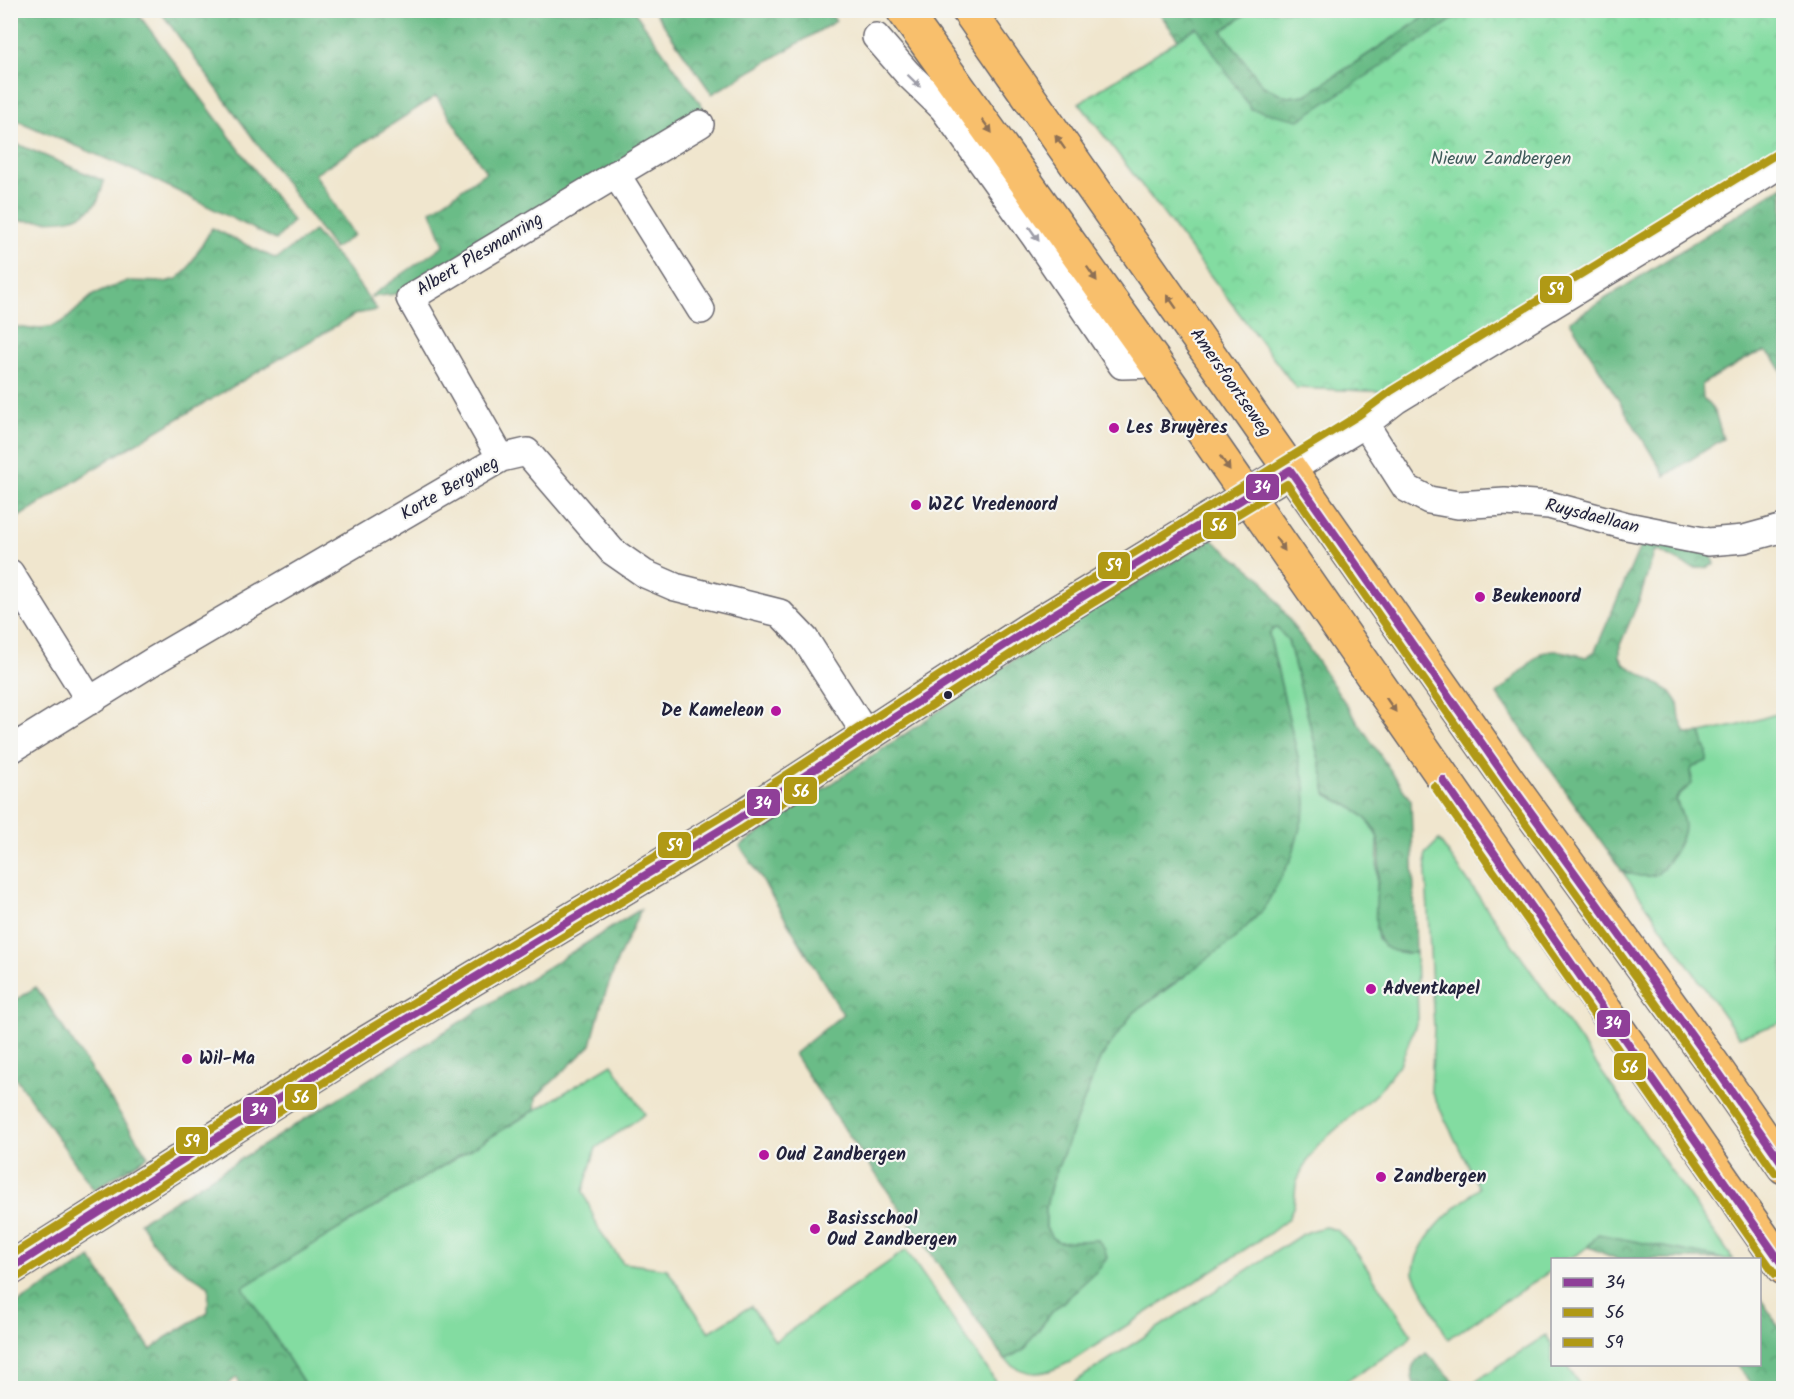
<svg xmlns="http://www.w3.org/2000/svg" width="1794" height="1399" viewBox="0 0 1794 1399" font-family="Kalam,sans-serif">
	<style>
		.green { fill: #83dca1; stroke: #527f6e; stroke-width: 1.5 }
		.forest { fill: url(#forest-crowns); stroke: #466f61; stroke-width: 1.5 }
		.park { fill: url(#park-crowns); stroke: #527f6e; stroke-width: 1.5 }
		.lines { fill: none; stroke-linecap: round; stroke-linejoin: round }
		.street-casing { stroke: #6a676e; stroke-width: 30 }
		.secondary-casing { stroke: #6a676e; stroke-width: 36 }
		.primary-casing { stroke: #6a676e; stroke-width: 36 }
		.street { stroke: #fff; stroke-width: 27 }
		.secondary { stroke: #fce5c4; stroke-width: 33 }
		.primary { stroke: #f8bf6c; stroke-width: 33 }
		.bus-1-casing { stroke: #f6f6f2; stroke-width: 12 }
		.bus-2-casing { stroke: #f6f6f2; stroke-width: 12 }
		.bus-3-casing { stroke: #f6f6f2; stroke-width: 12 }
		.bus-1 { stroke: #8f3f98; stroke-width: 8 }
		.bus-2 { stroke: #b09915; stroke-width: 8 }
		.bus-3 { stroke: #b09915; stroke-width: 8 }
		.oneway { fill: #9c9ca7 }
		.oneway2 { fill: #8d7054 }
		.poi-dot { fill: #b5179e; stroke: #f6f6f2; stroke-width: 2 }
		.bus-dot { fill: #22223b; stroke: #f6f6f2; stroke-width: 2 }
		.labels { text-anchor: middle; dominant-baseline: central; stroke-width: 4.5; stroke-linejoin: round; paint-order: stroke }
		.park-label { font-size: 18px; fill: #3f5a5a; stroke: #f6f6f2 }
		.street-label { font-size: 18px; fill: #22223b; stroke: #f6f6f2 }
		.poi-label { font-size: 18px; font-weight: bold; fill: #22223b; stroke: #f6f6f2; text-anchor: start }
		.line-badge { stroke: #f6f6f2; stroke-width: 2 }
		.badge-label { font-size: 16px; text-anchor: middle; font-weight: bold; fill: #fff }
	</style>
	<defs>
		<pattern id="forest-crowns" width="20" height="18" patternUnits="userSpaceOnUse" patternTransform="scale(1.5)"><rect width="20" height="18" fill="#6abc87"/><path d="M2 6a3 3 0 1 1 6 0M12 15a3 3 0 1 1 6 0" fill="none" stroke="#579870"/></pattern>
		<pattern id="park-crowns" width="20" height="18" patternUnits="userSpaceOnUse" patternTransform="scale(1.5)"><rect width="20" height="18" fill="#83dca1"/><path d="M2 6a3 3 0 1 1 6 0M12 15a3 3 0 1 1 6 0" fill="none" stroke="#71bc8c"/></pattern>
	</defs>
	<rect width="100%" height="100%" fill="#f6f6f2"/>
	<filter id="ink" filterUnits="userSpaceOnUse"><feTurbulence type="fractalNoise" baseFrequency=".0167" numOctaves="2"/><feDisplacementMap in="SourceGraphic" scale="12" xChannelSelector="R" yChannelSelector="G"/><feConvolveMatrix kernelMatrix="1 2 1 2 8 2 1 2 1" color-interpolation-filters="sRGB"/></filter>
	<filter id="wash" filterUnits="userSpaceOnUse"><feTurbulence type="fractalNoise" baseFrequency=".008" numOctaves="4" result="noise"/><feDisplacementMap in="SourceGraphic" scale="24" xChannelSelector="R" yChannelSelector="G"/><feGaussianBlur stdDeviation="1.35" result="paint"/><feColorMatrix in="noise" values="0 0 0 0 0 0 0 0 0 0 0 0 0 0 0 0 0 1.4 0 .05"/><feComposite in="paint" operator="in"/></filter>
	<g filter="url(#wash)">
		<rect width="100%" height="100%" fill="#f0e6ce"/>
		<path class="green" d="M 1250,11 L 1434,11 L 1306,95 L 1287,97 L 1263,86 L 1222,31 Z
			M 1277,628 L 1288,640 L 1324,778 L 1326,794 L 1356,810 L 1368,821 L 1378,838 L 1376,928 L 1378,939 L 1399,953 L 1416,953 L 1418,1019 L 1401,1062 L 1378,1092 L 1317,1146 L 1304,1166 L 1296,1184 L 1294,1205 L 1288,1219 L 1269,1234 L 1070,1362 C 1045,1375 1028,1379 1005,1360 L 1024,1349 L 1052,1312 L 1078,1289 L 1098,1240 L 1059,1242 L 1052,1238 L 1046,1228 L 1046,1207 L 1051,1185 L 1100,1059 L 1132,1014 L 1184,977 L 1306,806 L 1305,787 L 1269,634 L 1273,629 Z
			M 1776,714 L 1783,718 L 1783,1022 L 1739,1037 L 1622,871 L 1631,874 L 1662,870 C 1683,841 1689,833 1676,800 C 1681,791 1687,788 1692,778 L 1690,771 L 1693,767 L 1699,765 L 1707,752 L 1701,733 L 1740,725 Z
			M 1439,840 L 1733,1259 L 1722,1259 L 1705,1255 L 1597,1237 C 1582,1253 1575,1259 1552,1260 L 1552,1270 L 1448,1339 L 1414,1274 C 1413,1241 1455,1207 1479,1188 L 1431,1091 L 1434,1028 L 1425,854 Z
			M 612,1064 L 645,1114 L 596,1148 L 583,1191 L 598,1228 L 623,1263 L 667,1269 L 709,1332 L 751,1306 L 775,1341 L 906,1250 L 992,1376 L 998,1388 L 307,1388 L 242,1287 Z
			M 1325,1227 L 1337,1230 L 1352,1246 L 1412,1335 L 1406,1343 L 1336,1388 L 1065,1388 L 1301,1235 L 1313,1230 Z
			M 1546,1335 L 1552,1345 L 1552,1364 L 1566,1365 L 1582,1388 L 1465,1388 Z"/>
		<path class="forest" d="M 11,10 L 136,11 L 293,221 L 276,240 L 151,178 L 11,118 Z
			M 160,11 L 634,11 L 705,110 L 419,294 L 403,293 L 372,297 L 371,296 L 444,245 L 431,211 L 486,172 L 436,96 L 315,174 L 354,235 L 334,249 Z
			M 654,11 L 828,11 L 836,21 L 712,94 Z
			M 1158,11 L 1250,11 L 1222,31 L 1263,86 L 1287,97 L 1306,95 L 1434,11 L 1484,11 L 1295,129 L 1218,95 Z
			M 10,141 L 104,181 C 102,188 100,198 96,203 C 76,229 38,218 11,221 Z
			M 1783,186 L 1783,373 L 1774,358 L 1765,352 L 1753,355 L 1702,384 L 1703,398 L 1715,412 L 1723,439 L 1665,476 L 1570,321 Z
			M 212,228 L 276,259 L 314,231 L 347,268 L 377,310 L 356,314 L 111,458 L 11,522 L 11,326 L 31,329 L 50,327 L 64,321 L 93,295 L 127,281 L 165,282 L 177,279 L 187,270 Z
			M 1211,539 L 1262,579 L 1411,801 L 1416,953 C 1407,953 1397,953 1388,949 C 1362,936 1386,863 1378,838 C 1371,815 1346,804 1326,794 L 1324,778 L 1288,640 L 1277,628 L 1273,629 L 1269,634 L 1305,787 L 1306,806 L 1292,857 L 1264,909 L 1233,940 L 1132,1014 L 1100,1059 L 1051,1185 L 1046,1207 L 1046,1228 L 1052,1238 L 1059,1242 L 1098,1240 L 1105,1249 L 1107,1258 L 1099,1269 L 1052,1312 L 1024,1349 L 1005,1360 L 812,1082 L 794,1054 L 843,1014 L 753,865 L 740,846 L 1052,634 Z
			M 1642,542 L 1711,554 L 1715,564 C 1691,577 1675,556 1655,550 L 1640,598 L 1620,645 L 1620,657 L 1624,664 L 1671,692 L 1678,702 L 1680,720 L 1686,734 L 1701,733 L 1707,752 L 1707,761 L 1693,767 L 1690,771 L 1692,784 L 1680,794 L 1676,799 C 1679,808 1684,818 1684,827 C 1684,837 1665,871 1655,875 C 1645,878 1632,875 1622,871 L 1497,694 L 1541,653 C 1557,648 1570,653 1586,657 L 1595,651 Z
			M 641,909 L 618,959 L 602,1003 L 591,1045 L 536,1097 L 535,1110 L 243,1287 L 307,1388 L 241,1388 L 237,1377 L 224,1388 L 11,1388 L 11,1308 L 91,1258 L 151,1350 L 165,1338 L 208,1312 L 209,1286 C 194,1277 179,1268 165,1257 C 155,1249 147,1232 140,1222 Z
			M 36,987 L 148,1156 L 94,1190 L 11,1071 L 11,1003 Z
			M 1598,1234 L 1705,1255 L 1722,1259 L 1617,1259 L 1588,1247 Z
			M 1760,1298 L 1783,1333 L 1783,1388 L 1754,1388 L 1737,1365 L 1760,1364 Z
			M 1426,1353 L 1461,1388 L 1415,1388 C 1409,1369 1410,1366 1426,1353 Z"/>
		<path class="park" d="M 1466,11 L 1783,11 L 1783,154 L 1392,392 L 1296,388 L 1079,103 L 1197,27 L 1251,109 L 1299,120 Z"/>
	</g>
	<g filter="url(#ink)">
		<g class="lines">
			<defs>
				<path id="street" d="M 876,37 L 908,74 L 943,108 L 1036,238 L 1122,365 L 1156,364
					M 616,174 L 701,310
					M 1365,424 L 1406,488 L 1429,500 L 1458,505 L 1505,502 L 1549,505 L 1627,526 L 1708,542 L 1744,539 L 1784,528
					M 501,458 L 410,298 L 700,124
					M 1290,470 L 1365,424 L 1396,400 L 1713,207 L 1784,162
					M 10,573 L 90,701
					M 10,750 L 155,660 L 501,458 L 527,452 L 612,551 L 645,574 L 675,587 L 780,613 L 805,639 L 867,736"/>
				<path id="secondary" d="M 10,1269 L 366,1043 L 737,820 L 1028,630 L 1290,470"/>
				<path id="primary" d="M 903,10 L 1156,364 L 1784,1268
					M 968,10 L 1509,782 L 1712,1063 L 1784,1167"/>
			</defs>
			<use href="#street" class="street-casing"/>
			<use href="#secondary" class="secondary-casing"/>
			<use href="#primary" class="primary-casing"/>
			<use href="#street" class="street"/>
			<use href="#secondary" class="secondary"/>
			<use href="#primary" class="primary"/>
			<defs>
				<path id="bus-1" d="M 1443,780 L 1784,1267
					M 10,1269 L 366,1043 L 737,820 L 1028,630 L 1290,470 L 1509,782 L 1712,1063 L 1784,1166"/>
				<path id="bus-2" d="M 1434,786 L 1775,1274
					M 16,1278 L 372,1052 L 742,829 L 1034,639 L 1287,484 L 1500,788 L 1703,1069 L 1775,1173"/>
				<path id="bus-3" d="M 10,1256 L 361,1034 L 731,811 L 1023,621 L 1359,415 L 1391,391 L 1778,153"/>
			</defs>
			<use href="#bus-1" class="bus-1-casing"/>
			<use href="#bus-2" class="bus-2-casing"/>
			<use href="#bus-3" class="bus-3-casing"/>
			<use href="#bus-1" class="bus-1"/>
			<use href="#bus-2" class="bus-2"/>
			<use href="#bus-3" class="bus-3"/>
		</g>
		<defs><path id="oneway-solid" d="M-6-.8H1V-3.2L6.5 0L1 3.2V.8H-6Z" transform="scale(1.5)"/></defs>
		<g class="oneway">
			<use href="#oneway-solid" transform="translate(914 81) rotate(44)"/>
			<use href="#oneway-solid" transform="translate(1034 234) rotate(55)"/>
		</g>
		<g class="oneway2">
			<use href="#oneway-solid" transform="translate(987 126) rotate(54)"/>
			<use href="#oneway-solid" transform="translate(1060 142) rotate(-125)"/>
			<use href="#oneway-solid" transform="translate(1092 274) rotate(55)"/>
			<use href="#oneway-solid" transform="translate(1172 302) rotate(-125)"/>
			<use href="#oneway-solid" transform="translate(1225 463) rotate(55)"/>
			<use href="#oneway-solid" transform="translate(1280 544) rotate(55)"/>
			<use href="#oneway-solid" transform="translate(1391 705) rotate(55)"/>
		</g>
	</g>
	<g class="poi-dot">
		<circle cx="1114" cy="428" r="6"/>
		<circle cx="916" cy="505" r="6"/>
		<circle cx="1480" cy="597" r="6"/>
		<circle cx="776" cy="711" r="6"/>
		<circle cx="1371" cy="989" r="6"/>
		<circle cx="187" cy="1059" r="6"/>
		<circle cx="764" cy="1155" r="6"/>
		<circle cx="1381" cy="1177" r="6"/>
		<circle cx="815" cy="1229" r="6"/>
	</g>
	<circle class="bus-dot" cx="948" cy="695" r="5"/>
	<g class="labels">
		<g class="park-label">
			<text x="1501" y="159">Nieuw Zandbergen</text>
		</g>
		<g class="street-label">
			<text transform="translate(480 255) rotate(-31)">Albert Plesmanring</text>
			<text transform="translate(1230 383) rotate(55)">Amersfoortseweg</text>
			<text transform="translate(450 489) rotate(-30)">Korte Bergweg</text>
			<text transform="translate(1592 517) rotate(14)">Ruysdaellaan</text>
		</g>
		<g class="poi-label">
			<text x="1126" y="428">Les Bruyères</text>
			<text x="928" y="505">WZC Vredenoord</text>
			<text x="1492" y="597">Beukenoord</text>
			<text x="764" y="711" text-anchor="end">De Kameleon</text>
			<text x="1383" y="989">Adventkapel</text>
			<text x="199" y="1059">Wil-Ma</text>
			<text x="776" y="1155">Oud Zandbergen</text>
			<text x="1393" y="1177">Zandbergen</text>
			<text x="827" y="1219">Basisschool<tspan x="827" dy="21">Oud Zandbergen</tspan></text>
		</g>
	</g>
	<g class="line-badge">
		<rect x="1539" y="275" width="34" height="29" rx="6" fill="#b09915"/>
		<rect x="1245" y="473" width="35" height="28" rx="6" fill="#8f3f98"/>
		<rect x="1202" y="511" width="35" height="29" rx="6" fill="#b09915"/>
		<rect x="1097" y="551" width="34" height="29" rx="6" fill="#b09915"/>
		<rect x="783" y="776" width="35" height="29" rx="6" fill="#b09915"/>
		<rect x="746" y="788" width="35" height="29" rx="6" fill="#8f3f98"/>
		<rect x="657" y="831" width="35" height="28" rx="6" fill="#b09915"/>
		<rect x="1596" y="1009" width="35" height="29" rx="6" fill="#8f3f98"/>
		<rect x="1613" y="1052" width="34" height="29" rx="6" fill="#b09915"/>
		<rect x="284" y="1083" width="34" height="28" rx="6" fill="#b09915"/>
		<rect x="242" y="1096" width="35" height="29" rx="6" fill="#8f3f98"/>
		<rect x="175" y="1126" width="34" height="29" rx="6" fill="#b09915"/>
	</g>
	<g class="badge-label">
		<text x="1556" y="295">59</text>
		<text x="1262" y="493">34</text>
		<text x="1219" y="531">56</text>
		<text x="1114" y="571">59</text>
		<text x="801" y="797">56</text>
		<text x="763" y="809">34</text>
		<text x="675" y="851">59</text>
		<text x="1613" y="1029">34</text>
		<text x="1630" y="1073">56</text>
		<text x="301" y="1103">56</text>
		<text x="259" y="1116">34</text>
		<text x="192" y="1147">59</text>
	</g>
	<rect width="1794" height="1399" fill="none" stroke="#f6f6f2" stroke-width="36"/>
	<rect x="1551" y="1258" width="210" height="108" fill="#f6f6f2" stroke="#a1a1a9" stroke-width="1.5"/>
	<rect x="1563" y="1278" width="30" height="9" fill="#8f3f98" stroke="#a1a1a9" stroke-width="1.5"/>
	<text x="1605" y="1288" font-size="18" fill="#22223b">34</text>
	<rect x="1563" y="1308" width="30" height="9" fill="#b09915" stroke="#a1a1a9" stroke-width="1.5"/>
	<text x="1605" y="1318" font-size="18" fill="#22223b">56</text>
	<rect x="1563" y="1338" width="30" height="9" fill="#b09915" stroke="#a1a1a9" stroke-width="1.5"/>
	<text x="1605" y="1348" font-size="18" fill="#22223b">59</text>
</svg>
